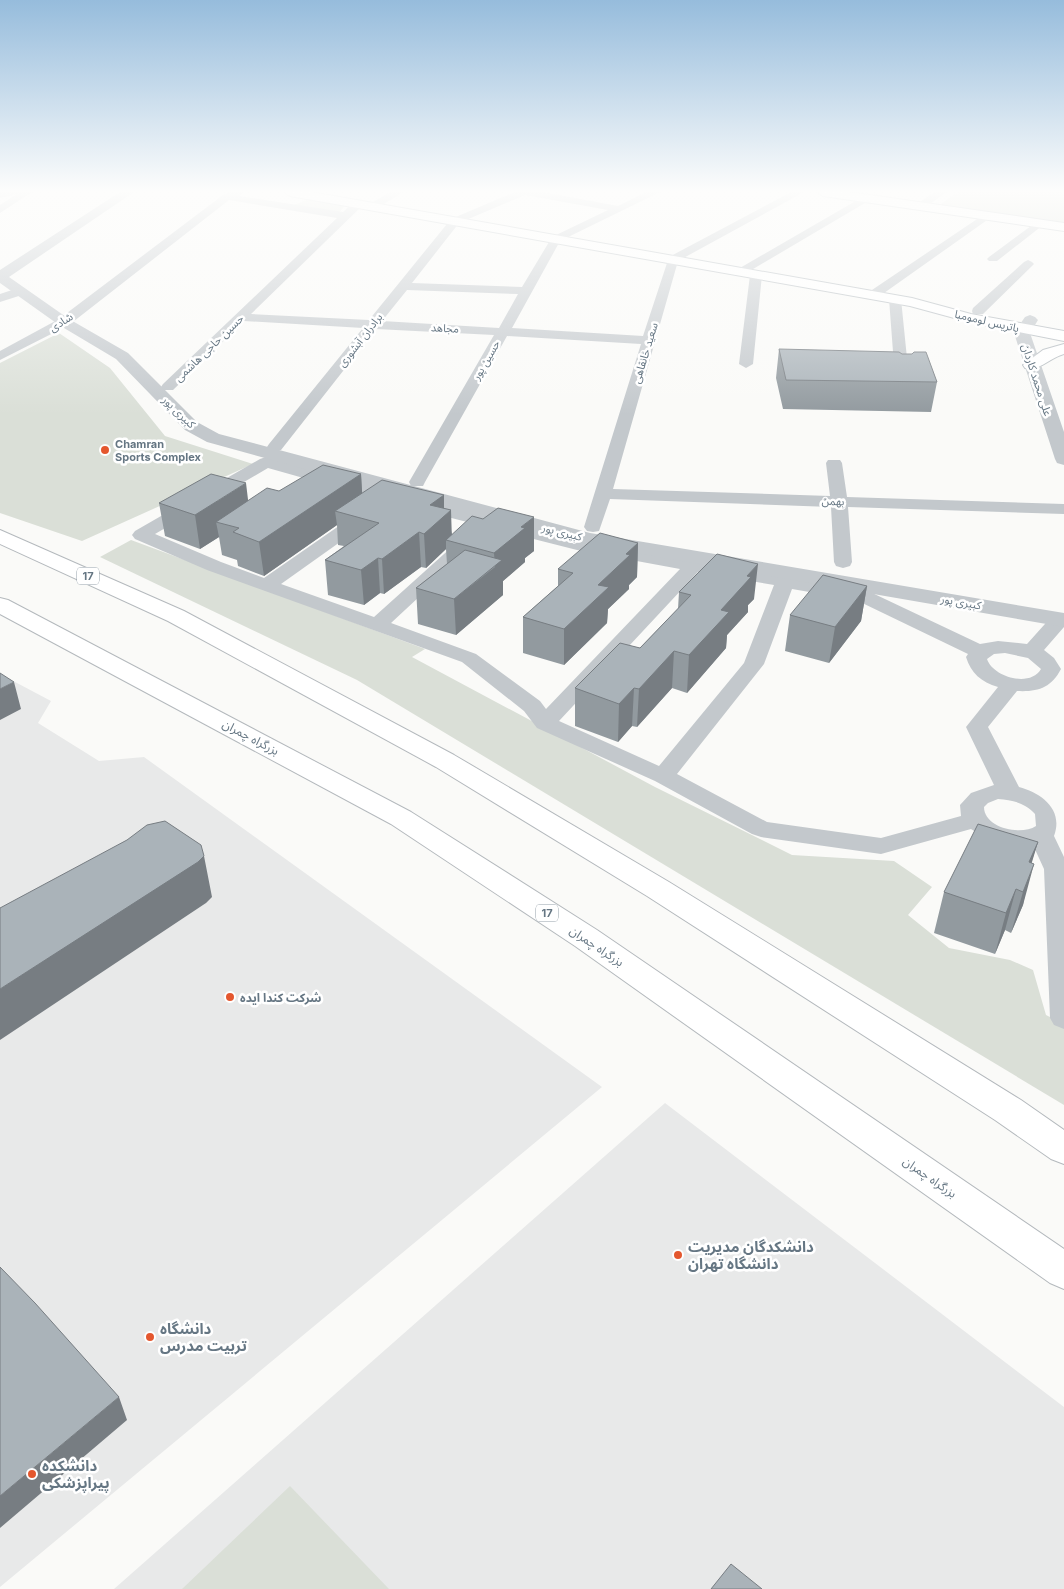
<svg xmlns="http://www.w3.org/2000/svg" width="1064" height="1589" viewBox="0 0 1064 1589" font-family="Inter,'Noto Sans Arabic',sans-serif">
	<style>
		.built { fill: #e8e9e9 }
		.green { fill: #dadfd7 }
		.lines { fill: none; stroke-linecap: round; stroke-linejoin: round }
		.secondary-casing { stroke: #b3babf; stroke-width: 2 }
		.trunk-casing { stroke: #b4b9bd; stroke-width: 2 }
		.minor { fill: #c3c8cc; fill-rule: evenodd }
		.tertiary { fill: #c3c8cc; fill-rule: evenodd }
		.secondary { fill: #fff; fill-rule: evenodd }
		.trunk { fill: #fff; fill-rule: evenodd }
		.wall { fill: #929a9f }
		.shaded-wall { fill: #777d82 }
		.building { fill: #aab3b9; stroke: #777d82 }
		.poi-dot { fill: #e4572e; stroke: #fff; stroke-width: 2 }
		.labels { text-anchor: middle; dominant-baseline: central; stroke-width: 5; stroke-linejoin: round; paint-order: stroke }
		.far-street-label { font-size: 11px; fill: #657683; stroke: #fff }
		.far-poi-label { font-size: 11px; font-weight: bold; fill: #657683; stroke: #fff; text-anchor: start }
		.shield { fill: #fff; stroke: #939fa8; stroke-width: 1 }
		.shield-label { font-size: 11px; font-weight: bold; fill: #657683 }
		.street-label { font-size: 12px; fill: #657683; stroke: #fff }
		.poi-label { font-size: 12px; font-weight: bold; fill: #657683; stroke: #fff; text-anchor: start }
		.near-poi-label { font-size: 15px; font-weight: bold; fill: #657683; stroke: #fff; text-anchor: start }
	</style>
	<rect width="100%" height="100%" fill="#fafaf8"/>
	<path class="built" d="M 0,674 L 51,701 L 38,723 L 99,761 L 144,757 L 602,1087 L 0,1587 Z
		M 665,1103 L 1064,1407 L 1064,1589 L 114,1589 Z"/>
	<path class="green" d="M 958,192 L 1064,192 L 1064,224 L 938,206 Z
		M 309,199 L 345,205 L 339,213 L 294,205 Z
		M 59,333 L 110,368 L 165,436 L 253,464 L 82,541 L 0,513 L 0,363 Z
		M 131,540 L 425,649 L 412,657 L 655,787 L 792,855 L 894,861 L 932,887 L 908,915 L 949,948 L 1010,960 L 1033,970 L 1046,1015 L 1064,1024 L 1064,1105 L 357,680 L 100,557 Z
		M 290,1486 L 389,1589 L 182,1589 Z"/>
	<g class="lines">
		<defs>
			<path id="secondary" d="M 284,192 L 311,192 L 912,298 L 971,314 L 1064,331 L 1064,341 L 969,322 L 910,306 L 290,196 Z
				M 817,192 L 849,192 L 1064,223 L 1064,231 L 823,196 Z
				M 1064,344 L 1064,354 C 1051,357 1039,372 1025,368 L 1023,365 L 1043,350 Z"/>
			<path id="trunk" d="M 0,530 L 184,611 L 454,755 L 669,882 L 1021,1100 L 1064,1130 L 1064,1164 L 1051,1159 L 995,1120 L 647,896 L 436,767 L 168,621 L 0,544 Z
				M 0,598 L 8,600 L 411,812 L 597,930 L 1064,1249 L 1064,1289 L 1050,1283 L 575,946 L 391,824 L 0,614 Z"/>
		</defs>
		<use href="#secondary" class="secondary-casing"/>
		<use href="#trunk" class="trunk-casing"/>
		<path class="minor" d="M 20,192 L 32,192 L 0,213 L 0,205 Z
			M 230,192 L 244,192 L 239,196 L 343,212 L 354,202 L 362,202 L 363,204 L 362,206 L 251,314 L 369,320 L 451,219 L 515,192 L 543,192 L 618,206 L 646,192 L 660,192 L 560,241 L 512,328 L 643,336 L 669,257 L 791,192 L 804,192 L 678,261 L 613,489 L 830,496 L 826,463 L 828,460 L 840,460 L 842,463 L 847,497 L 1064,504 L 1064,514 L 848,507 L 852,562 L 850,566 L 843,568 L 836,566 L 834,562 L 831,507 L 610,499 L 599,531 L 593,532 L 587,531 L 584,527 L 641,344 L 507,336 L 425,482 L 423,486 L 411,486 L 409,482 L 494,335 L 376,329 L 281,450 L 269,450 L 267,447 L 269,444 L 363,328 L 244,321 L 173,390 L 163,390 L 161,387 L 163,384 L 337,218 L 229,200 L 69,325 L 0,360 L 0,351 L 59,319 L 223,195 ZM 525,195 L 608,210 L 552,237 L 522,287 L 412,283 L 459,223 ZM 407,290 L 518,294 L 499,328 L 382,321 Z
			M 390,192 L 403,192 L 376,209 L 368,209 L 367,207 L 368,205 Z
			M 934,192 L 946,192 L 925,208 L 917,208 L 916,206 L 917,204 Z
			M 866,195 L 871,198 L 870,200 L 743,275 L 735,275 L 733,272 Z
			M 986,213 L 991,216 L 990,218 L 877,298 L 869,298 L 867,295 L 869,292 Z
			M 1039,220 L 1044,223 L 1043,225 L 997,261 L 989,261 L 987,259 L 989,257 Z
			M 1028,260 L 1032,262 L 1034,264 L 1032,266 L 983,314 L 973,314 L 972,311 L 973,308 L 1024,262 Z
			M 756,271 L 762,275 L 753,364 L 746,368 L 739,364 L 750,275 Z
			M 21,287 L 27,291 L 25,294 L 0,302 L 0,294 Z
			M 895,295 L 901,299 L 909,378 L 907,381 L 897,381 L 895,378 L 889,299 Z
			M 266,457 L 397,493 L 578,540 L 868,591 L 980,644 L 998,641 L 1027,644 L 1053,615 L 1064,614 L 1064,627 L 1044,650 L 1054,658 L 1061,669 C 1051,688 1038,692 1017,691 L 988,727 L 1019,787 C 1041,793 1064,809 1054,836 L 1064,857 L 1064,1029 L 1054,1025 L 1050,1018 L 1044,869 L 1033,845 C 1013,850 988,841 971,829 L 881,854 L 761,837 L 752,834 L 655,781 L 537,728 L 524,711 L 462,662 L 207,570 L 135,539 L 132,535 L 135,531 L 260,459 ZM 268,468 L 385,501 L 577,550 L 680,569 L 546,709 L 540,701 L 476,654 L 391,623 L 476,544 L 479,540 L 476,536 L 470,535 L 464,536 L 374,617 L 281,584 L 371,520 L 374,516 L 371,512 L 365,511 L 359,512 L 264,578 L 221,562 L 155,534 ZM 698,572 L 774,585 L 744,663 L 659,766 L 559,721 ZM 792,589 L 856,600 L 968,654 L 966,657 C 971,673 981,682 998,687 L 966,727 L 994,785 L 971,793 L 960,805 L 961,816 L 881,838 L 767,822 L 677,774 L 764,664 ZM 1005,653 L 1028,658 L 1041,669 C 1030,688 993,677 987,659 L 994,654 ZM 998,799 C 1013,800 1025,803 1035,814 L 1036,826 C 1021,836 984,828 984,807 L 988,803 Z"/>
		<path class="tertiary" d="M 0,192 L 19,192 L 17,194 L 0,198 Z
			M 120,192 L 134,192 L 9,277 L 69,319 L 128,353 L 197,422 L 219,434 L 590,533 L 1064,613 L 1064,627 L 589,545 L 405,497 L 207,442 L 185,430 L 116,359 L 59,325 L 0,283 L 0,270 Z
			M 1030,315 L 1035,317 L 1038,320 L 1030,333 L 1064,432 L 1064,465 L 1057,463 L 1055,459 L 1014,333 L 1025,317 Z"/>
		<use href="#secondary" class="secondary"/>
		<use href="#trunk" class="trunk"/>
	</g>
	<path class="wall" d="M 779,349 L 937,382 L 931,412 L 783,409 L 776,378 Z
		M 361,474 L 362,493 L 444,495 L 444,509 L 452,534 L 534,551 L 525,558 L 525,562 L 503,581 L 503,595 L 456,635 L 418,624 L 416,588 L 447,564 L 446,549 L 426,568 L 421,567 L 384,594 L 380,593 L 364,605 L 328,595 L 325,560 L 344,546 L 338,545 L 337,525 L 264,576 L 238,566 L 237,560 L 222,555 L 219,537 L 200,549 L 165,536 L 159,503 L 248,501 L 279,491 Z
		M 638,543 L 637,577 L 629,585 L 629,589 L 608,609 L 607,623 L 564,665 L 523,653 L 523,617 L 558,586 L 558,569 Z
		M 867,586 L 861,621 L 829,663 L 785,651 L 790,615 Z
		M 679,592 L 754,599 L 748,605 L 748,612 L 727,635 L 726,648 L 687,693 L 672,688 L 637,727 L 632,726 L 618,742 L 575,726 L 575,688 L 640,648 L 678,609 Z
		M 1038,842 L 1031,863 L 1023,905 L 1011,933 L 1005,930 L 995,954 L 934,933 L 944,892 Z"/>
	<path class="shaded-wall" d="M 361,474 L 363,507 L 335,511 L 337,525 L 264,576 L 259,542 Z
		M 246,483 L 250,516 L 216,522 L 219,537 L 200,549 L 195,515 Z
		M 444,495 L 444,516 L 451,510 L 452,541 L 446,540 L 446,549 L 426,568 L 424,534 L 430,505 Z
		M 534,517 L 534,551 L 525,558 L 525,562 L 503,581 L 503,595 L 456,635 L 454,599 L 495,567 L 494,553 L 521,527 Z
		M 419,532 L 421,567 L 384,594 L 382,559 Z
		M 638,543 L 637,577 L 629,585 L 629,589 L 608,609 L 607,623 L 564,665 L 564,629 L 598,585 L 626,554 Z
		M 378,558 L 380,593 L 364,605 L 361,570 Z
		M 758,564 L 754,599 L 748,605 L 748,612 L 727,635 L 726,648 L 687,693 L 689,655 L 721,610 L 747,576 Z
		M 867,586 L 861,621 L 829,663 L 835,627 Z
		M 674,651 L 672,688 L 637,727 L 639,689 Z
		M 14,682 L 21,709 L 0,720 L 0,689 Z
		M 634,688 L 632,726 L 618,742 L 619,704 Z
		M 1038,842 L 1026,882 L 1029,862 Z
		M 204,856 L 212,897 L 206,903 L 0,1040 L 0,989 Z
		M 1034,864 L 1023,905 L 1011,933 L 1023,892 Z
		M 1016,889 L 1005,930 L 995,954 L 1006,913 Z
		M 119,1397 L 127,1420 L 0,1528 L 0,1496 Z"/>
	<path class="building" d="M 779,349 L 899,352 L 902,354 L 912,354 L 914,352 L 926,352 L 937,382 L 786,380 Z
		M 323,465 L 361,474 L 259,542 L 233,532 L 239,528 L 216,522 L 267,488 L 279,491 Z
		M 211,474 L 246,483 L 195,515 L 159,503 Z
		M 382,480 L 444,495 L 430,505 L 451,510 L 424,534 L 419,532 L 382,559 L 378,558 L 361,570 L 325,560 L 379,523 L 335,511 Z
		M 498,508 L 534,517 L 521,527 L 525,528 L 494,553 L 446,540 L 472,516 L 483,519 Z
		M 600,533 L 638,543 L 626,554 L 630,555 L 598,585 L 609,587 L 564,629 L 523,617 L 573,573 L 558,569 Z
		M 465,550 L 502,560 L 454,599 L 416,588 Z
		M 717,554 L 758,564 L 747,576 L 751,577 L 721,610 L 729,612 L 689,655 L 674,651 L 639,689 L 634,688 L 619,704 L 575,688 L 620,643 L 640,648 L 691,595 L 679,592 Z
		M 823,575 L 867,586 L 835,627 L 790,615 Z
		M 0,673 L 14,682 L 0,689 Z
		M 165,821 L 201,845 L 204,856 L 198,862 L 0,989 L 0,908 L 127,840 L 147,825 Z
		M 978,824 L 1038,842 L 1029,862 L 1034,864 L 1023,892 L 1016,889 L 1006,913 L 944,892 Z
		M 0,1267 L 35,1303 L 119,1397 L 0,1496 Z
		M 731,1564 L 762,1589 L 711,1589 Z"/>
	<linearGradient id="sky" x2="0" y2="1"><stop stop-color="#96bcdc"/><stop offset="0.46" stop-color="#fdfdfc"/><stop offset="1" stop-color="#fdfdfc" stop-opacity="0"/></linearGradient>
	<rect width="1064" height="415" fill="url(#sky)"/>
	<g class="poi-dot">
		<circle cx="105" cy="450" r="5"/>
		<circle cx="230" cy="997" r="5"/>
		<circle cx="678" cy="1255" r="5"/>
		<circle cx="150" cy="1337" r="5"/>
		<circle cx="32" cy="1474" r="5"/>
	</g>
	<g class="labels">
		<g class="far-street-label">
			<text transform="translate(987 321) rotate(13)">پاتریس لومومبا</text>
			<text transform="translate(61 322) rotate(-32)">شادی</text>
			<text transform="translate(445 328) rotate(3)">مجاهد</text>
			<text transform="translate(360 340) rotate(-52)">برادران آبشوری</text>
			<text transform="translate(209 348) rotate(-44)">حسین حاجی هاشمی</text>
			<text transform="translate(645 353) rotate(-73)">سعید خانقاهی</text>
			<text transform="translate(486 360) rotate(-60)">حسین پور</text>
			<text transform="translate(1037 380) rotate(72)">علی محمد کاردان</text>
			<text transform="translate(179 412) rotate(44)">کبیری پور</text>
			<text transform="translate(833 501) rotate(2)">بهمن</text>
			<text transform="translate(562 532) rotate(14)">کبیری پور</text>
			<text transform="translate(961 602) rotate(10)">کبیری پور</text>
		</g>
		<g class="far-poi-label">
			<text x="115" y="444">Chamran<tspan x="115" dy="13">Sports Complex</tspan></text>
		</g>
		<g class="shield">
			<rect x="77" y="567.5" width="22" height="17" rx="4"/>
			<rect x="536" y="904.5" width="22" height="17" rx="4"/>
		</g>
		<g class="shield-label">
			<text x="88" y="576">17</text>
			<text x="547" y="913">17</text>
		</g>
		<g class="street-label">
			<text transform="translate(251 737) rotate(28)">بزرگراه چمران</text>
			<text transform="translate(597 946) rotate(34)">بزرگراه چمران</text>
			<text transform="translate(930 1177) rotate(35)">بزرگراه چمران</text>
		</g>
		<g class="poi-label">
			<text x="240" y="997">شرکت کندا ایده</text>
		</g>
		<g class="near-poi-label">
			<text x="688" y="1246">دانشکدگان مدیریت<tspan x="688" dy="17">دانشگاه تهران</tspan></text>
			<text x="160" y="1328">دانشگاه<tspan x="160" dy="17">تربیت مدرس</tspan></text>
			<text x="42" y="1465">دانشکده<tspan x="42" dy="17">پیراپزشکی</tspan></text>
		</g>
	</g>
</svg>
